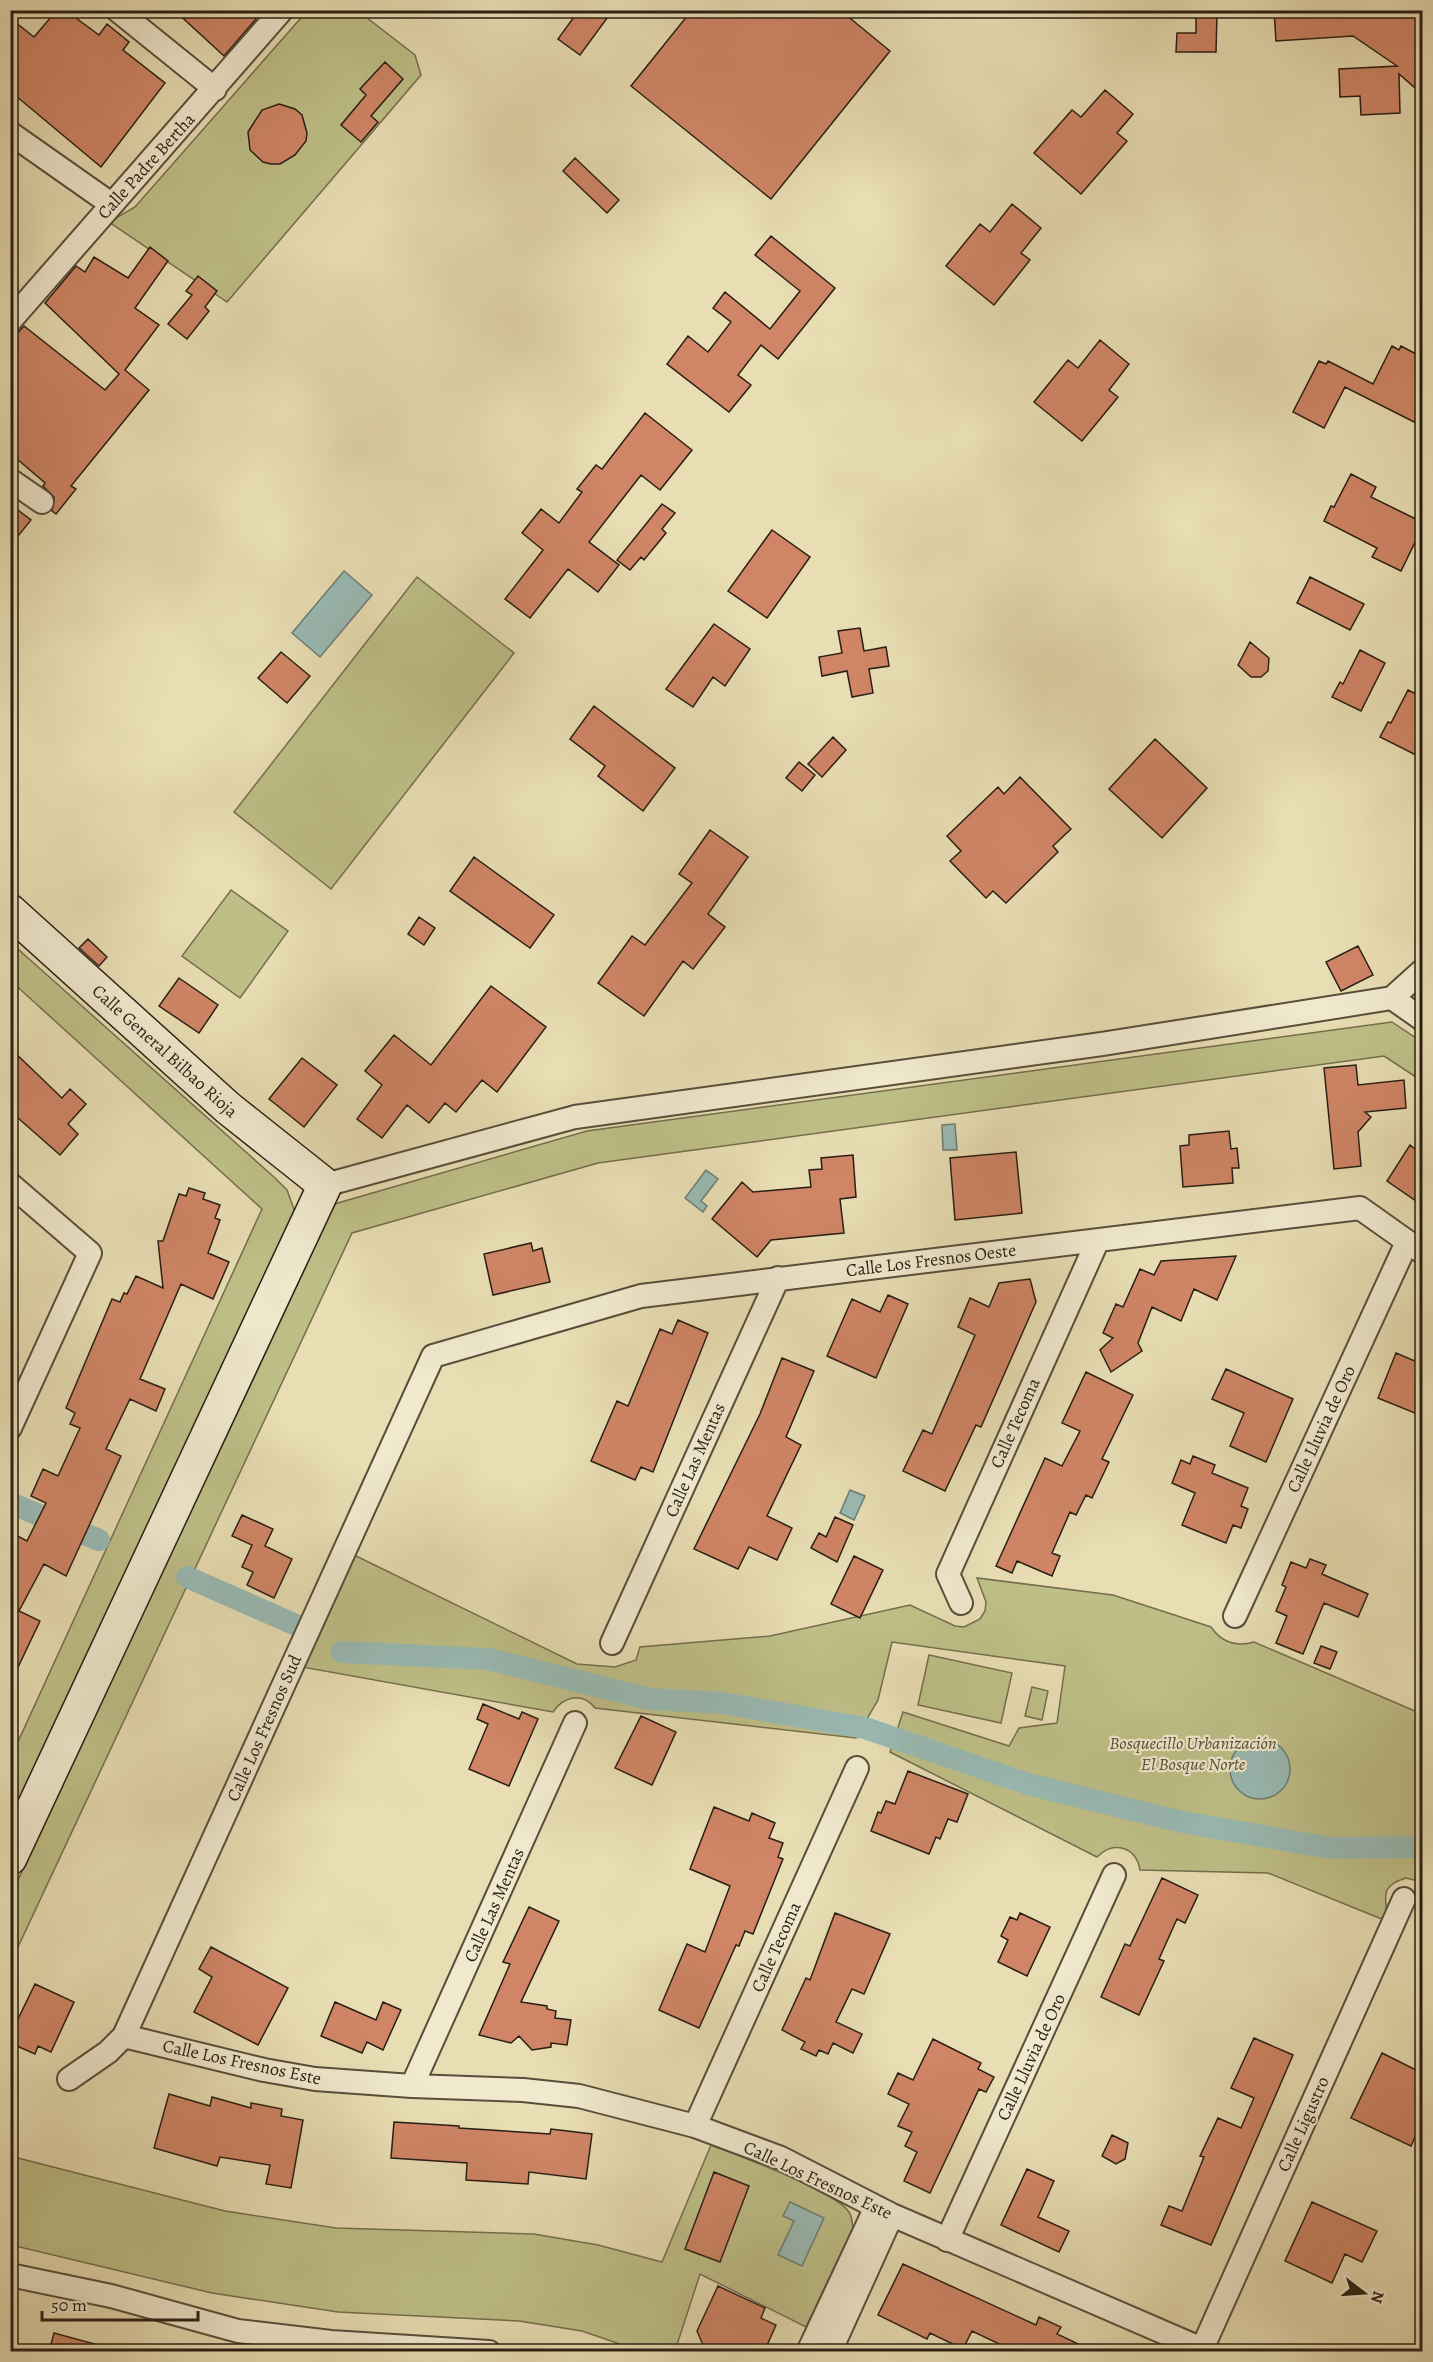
<svg xmlns="http://www.w3.org/2000/svg" width="1433" height="2362" viewBox="0 0 1433 2362" font-family="Alegreya,serif">
	<style>
		.green { fill: #bebf87; stroke: #746e4e; stroke-width: 1.5 }
		.water { fill: #99bab4; stroke: #6c7c74; stroke-width: 1.5 }
		.lines { fill: none; stroke-linecap: round; stroke-linejoin: round }
		.canal { stroke: #99bab4; stroke-width: 22 }
		.building { fill: #cf8566; stroke: #291e14; stroke-width: 1.5 }
		.street-casing { stroke: #594e3c; stroke-width: 26 }
		.secondary-casing { stroke: #291e14; stroke-width: 36 }
		.street { stroke: #f0e9ce; stroke-width: 22 }
		.secondary { stroke: #f0e9ce; stroke-width: 33 }
		.labels { text-anchor: middle; dominant-baseline: central; stroke-width: 4.5; stroke-linejoin: round; paint-order: stroke }
		.street-label { font-size: 18px; fill: #291e14; stroke: #f0e9ce }
		.park-label { font-size: 18px; font-style: italic; fill: #564e36; stroke: #f0e9ce }
	</style>
	<rect width="100%" height="100%" fill="#e8ddb3"/>
	<filter id="stains"><feTurbulence type="fractalNoise" baseFrequency=".00333" numOctaves="4"/><feColorMatrix values="0 0 0 0 .2 0 0 0 0 .09 0 0 0 0 .02 0 0 0 .5 -.17"/></filter>
	<radialGradient id="worn" r=".72"><stop offset=".6" stop-color="#630" stop-opacity="0"/><stop offset="1" stop-color="#630" stop-opacity=".3"/></radialGradient>
	<path class="green" d="M 307,11 L 358,11 L 415,55 L 421,75 L 227,302 L 109,222 L 135,207 Z
		M 417,577 L 514,653 L 331,889 L 234,812 Z
		M 231,890 L 288,931 L 240,998 L 182,956 Z
		M 10,942 L 275,1178 L 287,1190 L 295,1212 L 11,1817 L 11,1757 L 262,1209 L 11,981 Z
		M 1392,1022 L 1422,1042 L 1422,1081 L 1384,1056 L 598,1163 L 352,1233 L 11,1962 L 11,1895 L 331,1205 L 587,1131 Z
		M 354,1555 L 577,1664 L 615,1667 L 636,1660 L 640,1647 L 770,1636 L 910,1605 L 955,1626 L 964,1627 L 980,1619 L 985,1611 L 986,1602 L 977,1578 L 1113,1595 L 1211,1627 C 1222,1643 1236,1647 1254,1642 L 1422,1714 L 1422,1882 L 1406,1878 C 1373,1888 1392,1902 1384,1920 L 1268,1873 L 1140,1870 C 1136,1847 1114,1840 1097,1857 L 890,1752 L 903,1712 L 1009,1746 L 1019,1728 L 1057,1723 L 1065,1666 L 892,1642 L 878,1700 L 856,1738 L 595,1708 C 582,1691 563,1697 553,1712 L 302,1667 Z
		M 929,1655 L 1012,1673 L 1001,1723 L 918,1705 Z
		M 1032,1687 L 1048,1691 L 1042,1720 L 1025,1716 Z
		M 711,2145 C 735,2154 842,2194 850,2214 C 852,2217 852,2223 853,2228 L 806,2327 L 700,2274 L 675,2351 L 640,2351 L 582,2331 L 519,2321 L 338,2312 L 212,2293 L 11,2245 L 10,2156 L 225,2211 L 336,2228 L 534,2234 L 598,2245 L 662,2262 Z"/>
	<path class="water" d="M 344,571 L 372,595 L 320,657 L 292,633 Z
		M 955,1124 L 957,1150 L 943,1150 L 942,1125 Z
		M 706,1170 L 718,1179 L 701,1201 L 707,1206 L 703,1212 L 685,1198 Z
		M 850,1490 L 865,1496 L 854,1520 L 840,1513 Z
		M1230 1769a30 30 0 1 1 60 0a30 30 0 1 1-60 0Z
		M 790,2202 L 824,2218 L 802,2266 L 778,2255 L 794,2221 L 783,2216 Z"/>
	<g class="lines">
		<path class="canal" d="M 10,1503 L 99,1540
			M 187,1577 L 296,1625
			M 342,1652 L 488,1659 L 650,1699 L 722,1703 L 865,1728 L 1028,1784 L 1182,1822 L 1331,1848 L 1422,1847"/>
	</g>
	<path class="building" d="M 57,10 L 65,10 L 99,35 L 107,24 L 129,42 L 123,50 L 165,83 L 101,167 L 10,91 L 10,18 L 34,37 Z
		M 174,10 L 245,10 L 256,19 L 224,56 Z
		M 579,10 L 613,10 L 580,55 L 558,39 Z
		M 692,10 L 840,10 L 890,51 L 771,199 L 631,86 Z
		M 1274,10 L 1422,10 L 1422,94 L 1399,74 L 1400,113 L 1361,115 L 1360,96 L 1340,97 L 1339,69 L 1397,66 L 1353,36 L 1276,41 Z
		M 1196,13 L 1217,13 L 1216,52 L 1176,52 L 1177,33 L 1196,33 Z
		M 385,62 L 403,79 L 371,116 L 378,122 L 361,142 L 341,125 L 366,95 L 360,89 Z
		M 1105,90 L 1133,114 L 1117,133 L 1127,141 L 1081,194 L 1034,153 L 1072,110 L 1081,117 Z
		M 279,104 L 295,109 L 302,115 L 307,133 L 306,141 L 295,155 L 280,164 L 271,164 L 263,162 L 250,150 L 248,132 L 262,110 Z
		M 575,158 L 619,200 L 607,213 L 563,171 Z
		M 1012,204 L 1041,228 L 1021,253 L 1030,260 L 994,305 L 946,266 L 980,224 L 990,232 Z
		M 771,236 L 835,288 L 778,359 L 761,345 L 738,375 L 751,385 L 729,412 L 667,364 L 688,336 L 708,352 L 731,322 L 713,308 L 725,292 L 770,329 L 800,291 L 755,255 Z
		M 150,247 L 168,261 L 135,308 L 159,325 L 125,370 L 149,390 L 71,486 L 76,489 L 56,514 L 52,511 L 54,497 L 43,486 L 45,483 L 10,453 L 10,341 L 24,326 L 105,390 L 119,374 L 45,303 L 76,266 L 85,272 L 94,257 L 128,278 Z
		M 198,276 L 217,291 L 205,307 L 209,311 L 187,339 L 168,324 L 192,295 L 186,291 Z
		M 1100,340 L 1129,364 L 1109,390 L 1118,397 L 1082,441 L 1034,402 L 1068,360 L 1078,368 Z
		M 1392,346 L 1399,350 L 1401,346 L 1422,357 L 1422,426 L 1345,387 L 1324,428 L 1293,412 L 1319,361 L 1326,364 L 1328,361 L 1373,384 Z
		M 645,413 L 692,450 L 660,490 L 641,475 L 589,542 L 619,565 L 598,592 L 568,569 L 530,618 L 505,599 L 543,550 L 522,533 L 541,509 L 559,523 L 582,492 L 577,489 L 596,465 L 602,469 Z
		M 1351,474 L 1376,487 L 1371,497 L 1422,522 L 1422,528 L 1401,571 L 1372,557 L 1377,548 L 1324,521 L 1331,506 L 1334,507 Z
		M 10,504 L 31,520 L 10,546 Z
		M 662,504 L 675,513 L 662,529 L 666,533 L 644,560 L 641,557 L 630,570 L 617,560 Z
		M 772,530 L 810,557 L 767,618 L 728,591 Z
		M 1310,577 L 1364,604 L 1350,630 L 1297,603 Z
		M 714,624 L 750,649 L 725,686 L 713,677 L 693,707 L 666,689 Z
		M 860,628 L 864,651 L 886,647 L 889,666 L 869,669 L 873,693 L 852,697 L 847,671 L 822,676 L 819,657 L 842,653 L 838,631 Z
		M 1250,642 L 1269,658 L 1268,671 L 1261,677 L 1251,677 L 1238,665 Z
		M 1360,650 L 1385,663 L 1361,711 L 1332,697 L 1340,682 L 1343,684 Z
		M 281,652 L 310,676 L 287,703 L 258,678 Z
		M 1408,690 L 1422,697 L 1422,758 L 1380,737 L 1388,722 L 1391,723 Z
		M 594,706 L 675,768 L 643,811 L 598,776 L 605,766 L 570,739 Z
		M 833,737 L 846,750 L 822,777 L 808,764 Z
		M 1155,739 L 1207,788 L 1162,838 L 1109,789 Z
		M 799,762 L 815,775 L 802,791 L 786,778 Z
		M 1020,777 L 1071,829 L 1053,846 L 1058,852 L 1006,903 L 993,891 L 986,898 L 950,861 L 961,851 L 947,836 L 998,787 L 1004,794 Z
		M 710,830 L 748,857 L 708,914 L 725,927 L 693,969 L 683,961 L 644,1016 L 598,983 L 632,936 L 645,945 L 692,883 L 679,874 Z
		M 474,857 L 554,915 L 530,948 L 450,891 Z
		M 419,917 L 435,928 L 424,945 L 408,934 Z
		M 88,939 L 107,957 L 99,966 L 79,948 Z
		M 1358,946 L 1373,975 L 1341,991 L 1326,962 Z
		M 179,978 L 218,1005 L 199,1033 L 159,1006 Z
		M 491,986 L 546,1027 L 497,1092 L 482,1080 L 456,1112 L 445,1103 L 429,1123 L 407,1105 L 382,1138 L 357,1119 L 382,1085 L 365,1071 L 394,1035 L 431,1065 Z
		M 10,1048 L 62,1098 L 70,1089 L 86,1104 L 68,1124 L 78,1134 L 60,1155 L 10,1111 Z
		M 302,1058 L 337,1085 L 304,1127 L 269,1099 Z
		M 1356,1065 L 1358,1085 L 1404,1080 L 1406,1108 L 1365,1112 L 1371,1117 L 1358,1132 L 1361,1166 L 1334,1169 L 1324,1068 Z
		M 1229,1131 L 1231,1149 L 1237,1148 L 1239,1168 L 1232,1168 L 1233,1183 L 1183,1187 L 1180,1146 L 1189,1145 L 1189,1135 Z
		M 1410,1145 L 1422,1154 L 1422,1205 L 1387,1181 Z
		M 1016,1152 L 1022,1213 L 955,1220 L 950,1158 Z
		M 853,1155 L 856,1197 L 840,1199 L 844,1233 L 771,1240 L 757,1257 L 712,1219 L 742,1182 L 753,1192 L 811,1187 L 809,1170 L 822,1169 L 821,1158 Z
		M 189,1188 L 205,1193 L 203,1199 L 220,1205 L 215,1218 L 220,1220 L 208,1253 L 229,1262 L 213,1299 L 181,1284 L 140,1379 L 165,1389 L 156,1411 L 130,1399 L 106,1449 L 121,1456 L 66,1576 L 44,1564 L 19,1611 L 40,1621 L 10,1684 L 10,1532 L 27,1541 L 46,1503 L 31,1496 L 43,1469 L 58,1476 L 80,1428 L 70,1424 L 75,1413 L 66,1408 L 112,1299 L 120,1302 L 124,1293 L 127,1294 L 136,1276 L 163,1288 L 158,1241 L 163,1241 L 179,1194 L 186,1196 Z
		M 531,1243 L 533,1251 L 542,1248 L 550,1282 L 493,1295 L 484,1254 Z
		M 1236,1256 L 1217,1300 L 1194,1289 L 1181,1321 L 1152,1307 L 1138,1343 L 1142,1351 L 1111,1372 L 1100,1350 L 1113,1338 L 1103,1333 L 1116,1304 L 1123,1307 L 1140,1269 L 1154,1275 L 1161,1261 Z
		M 1030,1279 L 1036,1302 L 981,1427 L 976,1425 L 945,1491 L 903,1471 L 923,1430 L 932,1434 L 975,1335 L 958,1327 L 970,1298 L 989,1307 L 999,1283 Z
		M 888,1295 L 908,1304 L 876,1378 L 827,1356 L 852,1299 L 880,1312 Z
		M 678,1320 L 708,1333 L 653,1472 L 641,1467 L 635,1480 L 591,1461 L 617,1401 L 628,1406 L 660,1329 L 672,1334 Z
		M 1396,1353 L 1422,1364 L 1422,1416 L 1378,1398 Z
		M 782,1358 L 814,1371 L 786,1437 L 801,1445 L 767,1516 L 792,1528 L 777,1560 L 749,1547 L 738,1569 L 694,1549 L 760,1414 Z
		M 1226,1369 L 1293,1399 L 1266,1462 L 1230,1446 L 1244,1413 L 1212,1399 Z
		M 1086,1372 L 1133,1395 L 1102,1459 L 1109,1462 L 1092,1498 L 1086,1495 L 1076,1515 L 1070,1512 L 1052,1553 L 1060,1556 L 1052,1576 L 1017,1561 L 1012,1573 L 996,1566 L 1045,1458 L 1062,1466 L 1080,1431 L 1062,1423 Z
		M 1193,1456 L 1215,1465 L 1212,1473 L 1248,1488 L 1241,1506 L 1248,1509 L 1241,1528 L 1233,1525 L 1226,1543 L 1182,1525 L 1195,1493 L 1172,1483 L 1181,1460 L 1190,1464 Z
		M 242,1515 L 273,1529 L 265,1546 L 292,1559 L 274,1598 L 247,1585 L 253,1572 L 242,1567 L 252,1545 L 232,1536 Z
		M 835,1517 L 853,1525 L 837,1562 L 811,1548 L 819,1533 L 826,1537 Z
		M 854,1556 L 883,1570 L 860,1618 L 831,1604 Z
		M 1310,1559 L 1326,1565 L 1322,1574 L 1368,1594 L 1358,1617 L 1324,1603 L 1303,1654 L 1276,1643 L 1287,1616 L 1276,1611 L 1286,1587 L 1282,1585 L 1291,1562 L 1306,1568 Z
		M 1321,1646 L 1337,1652 L 1330,1669 L 1314,1663 Z
		M 483,1704 L 519,1719 L 522,1712 L 538,1719 L 509,1786 L 469,1769 L 488,1724 L 477,1719 Z
		M 641,1716 L 676,1732 L 652,1785 L 615,1768 Z
		M 908,1771 L 968,1794 L 957,1822 L 948,1819 L 940,1839 L 936,1837 L 929,1854 L 871,1831 L 878,1812 L 881,1813 L 886,1801 L 895,1804 Z
		M 714,1807 L 749,1821 L 752,1813 L 775,1823 L 769,1838 L 783,1843 L 778,1857 L 783,1859 L 753,1934 L 745,1931 L 739,1946 L 736,1945 L 699,2028 L 659,2010 L 687,1944 L 705,1952 L 730,1886 L 690,1869 Z
		M 1162,1878 L 1198,1895 L 1185,1923 L 1177,1919 L 1159,1959 L 1164,1961 L 1139,2015 L 1101,1997 L 1125,1944 L 1130,1946 Z
		M 529,1907 L 559,1921 L 521,2002 L 547,2006 L 547,2009 L 556,2011 L 555,2018 L 571,2020 L 567,2045 L 551,2043 L 551,2047 L 532,2050 L 519,2036 L 511,2043 L 479,2035 L 510,1964 L 503,1962 Z
		M 835,1913 L 890,1934 L 864,1994 L 852,1989 L 836,2022 L 862,2034 L 853,2053 L 833,2043 L 828,2054 L 819,2050 L 816,2056 L 801,2049 L 805,2042 L 782,2030 L 806,1978 L 810,1980 Z
		M 1020,1913 L 1050,1927 L 1027,1976 L 998,1962 L 1008,1940 L 1001,1936 L 1010,1917 L 1017,1920 Z
		M 211,1947 L 288,1988 L 258,2045 L 194,2012 L 212,1977 L 199,1969 Z
		M 35,1984 L 74,2002 L 51,2052 L 38,2046 L 35,2054 L 10,2043 L 10,2015 L 18,2019 Z
		M 335,2002 L 376,2020 L 383,2002 L 401,2010 L 383,2050 L 367,2042 L 362,2053 L 321,2036 Z
		M 1254,2038 L 1293,2055 L 1211,2245 L 1161,2225 L 1169,2206 L 1182,2211 L 1204,2157 L 1200,2156 L 1218,2118 L 1241,2128 L 1254,2098 L 1231,2088 Z
		M 933,2039 L 981,2063 L 978,2069 L 994,2077 L 986,2092 L 979,2089 L 930,2193 L 904,2181 L 917,2152 L 905,2146 L 912,2132 L 898,2126 L 909,2104 L 888,2094 L 898,2073 L 913,2080 Z
		M 1382,2053 L 1422,2073 L 1422,2122 L 1411,2146 L 1351,2118 Z
		M 169,2094 L 210,2106 L 212,2097 L 251,2108 L 251,2103 L 282,2109 L 281,2116 L 303,2120 L 291,2188 L 266,2184 L 270,2165 L 220,2157 L 217,2166 L 154,2148 Z
		M 394,2122 L 459,2126 L 459,2128 L 550,2134 L 551,2129 L 592,2134 L 586,2179 L 529,2172 L 528,2184 L 466,2180 L 467,2163 L 391,2158 Z
		M 1112,2135 L 1128,2143 L 1125,2159 L 1116,2164 L 1102,2156 Z
		M 1027,2169 L 1054,2181 L 1038,2217 L 1069,2231 L 1059,2252 L 1001,2225 Z
		M 714,2172 L 749,2186 L 720,2262 L 685,2249 Z
		M 1312,2202 L 1377,2231 L 1362,2262 L 1345,2254 L 1332,2283 L 1285,2261 Z
		M 903,2264 L 1036,2325 L 1039,2317 L 1061,2327 L 1057,2334 L 1095,2352 L 1016,2352 L 972,2331 L 963,2349 L 930,2333 L 927,2339 L 878,2315 Z
		M 718,2286 L 765,2308 L 761,2318 L 776,2325 L 764,2352 L 706,2352 L 697,2331 Z
		M 54,2333 L 102,2346 L 101,2352 L 49,2352 Z"/>
	<g class="lines">
		<defs>
			<path id="street" d="M 117,10 L 215,89
				M 10,133 L 111,204
				M 10,321 L 282,10
				M 10,480 L 42,502
				M 1392,998 L 1422,1019
				M 10,1184 L 90,1253 L 10,1428
				M 325,1185 L 575,1117 L 1102,1044 L 1392,998 L 1422,971
				M 961,1603 L 948,1574 L 1097,1242
				M 1235,1616 L 1407,1242
				M 612,1643 L 778,1278
				M 124,2036 L 264,2070 L 315,2079 L 412,2086 L 523,2090 L 579,2096 L 695,2126 L 781,2158 L 892,2215 L 1209,2352
				M 69,2079 L 108,2052 L 124,2036 L 433,1356 L 641,1296 L 1360,1208 L 1422,1252
				M 412,2086 L 575,1723
				M 695,2126 L 857,1768
				M 947,2240 L 1114,1875
				M 10,2275 L 111,2296 L 238,2331 L 331,2342 L 489,2352
				M 1202,2349 L 1404,1899
				M 808,2352 L 876,2207
				M 830,2352 L 892,2215"/>
			<path id="secondary" d="M 10,911 L 228,1108 L 325,1185 L 10,1858"/>
		</defs>
		<use href="#street" class="street-casing"/>
		<use href="#secondary" class="secondary-casing"/>
		<use href="#street" class="street"/>
		<use href="#secondary" class="secondary"/>
	</g>
	<g class="labels">
		<g class="street-label">
			<text transform="translate(146 166) rotate(-48)">Calle Padre Bertha</text>
			<text transform="translate(165 1051) rotate(42)">Calle General Bilbao Rioja</text>
			<text transform="translate(931 1260) rotate(-7)">Calle Los Fresnos Oeste</text>
			<text transform="translate(1015 1423) rotate(-66)">Calle Tecoma</text>
			<text transform="translate(1321 1429) rotate(-65)">Calle Lluvia de Oro</text>
			<text transform="translate(695 1460) rotate(-66)">Calle Las Mentas</text>
			<text transform="translate(264 1728) rotate(-66)">Calle Los Fresnos Sud</text>
			<text transform="translate(494 1905) rotate(-66)">Calle Las Mentas</text>
			<text transform="translate(776 1947) rotate(-66)">Calle Tecoma</text>
			<text transform="translate(1031 2057) rotate(-65)">Calle Lluvia de Oro</text>
			<text transform="translate(242 2062) rotate(12)">Calle Los Fresnos Este</text>
			<text transform="translate(1303 2124) rotate(-66)">Calle Ligustro</text>
			<text transform="translate(818 2180) rotate(25)">Calle Los Fresnos Este</text>
		</g>
		<g class="park-label">
			<text x="1193" y="1743">Bosquecillo Urbanización<tspan x="1193" dy="21">El Bosque Norte</tspan></text>
		</g>
	</g>
	<rect width="1433" height="2362" fill="none" stroke="#e8ddb3" stroke-width="36"/>
	<rect x="12" y="12" width="1409" height="2338" fill="none" stroke="#291e14" stroke-width="3"/>
	<rect x="18" y="18" width="1397" height="2326" fill="none" stroke="#291e14" stroke-width="1.5"/>
	<g transform="translate(1364 2293) rotate(107)" stroke="#f0e9ce" stroke-width="4.5" paint-order="stroke">
	<path d="M0-4.5L10 22L0 15L-10 22Z" fill="#291e14"/>
	<text y="-9" font-size="16" font-weight="bold" text-anchor="middle" fill="#291e14">N</text>
	</g>
	<path d="M42 2311v9h156v-9" fill="none" stroke="#291e14" stroke-width="3"/>
	<text x="51" y="2311" font-size="18" fill="#291e14" stroke="#f0e9ce" stroke-width="4.5" paint-order="stroke">50 m</text>
	<rect width="100%" height="100%" filter="url(#stains)"/>
	<rect width="100%" height="100%" fill="url(#worn)"/>
</svg>
